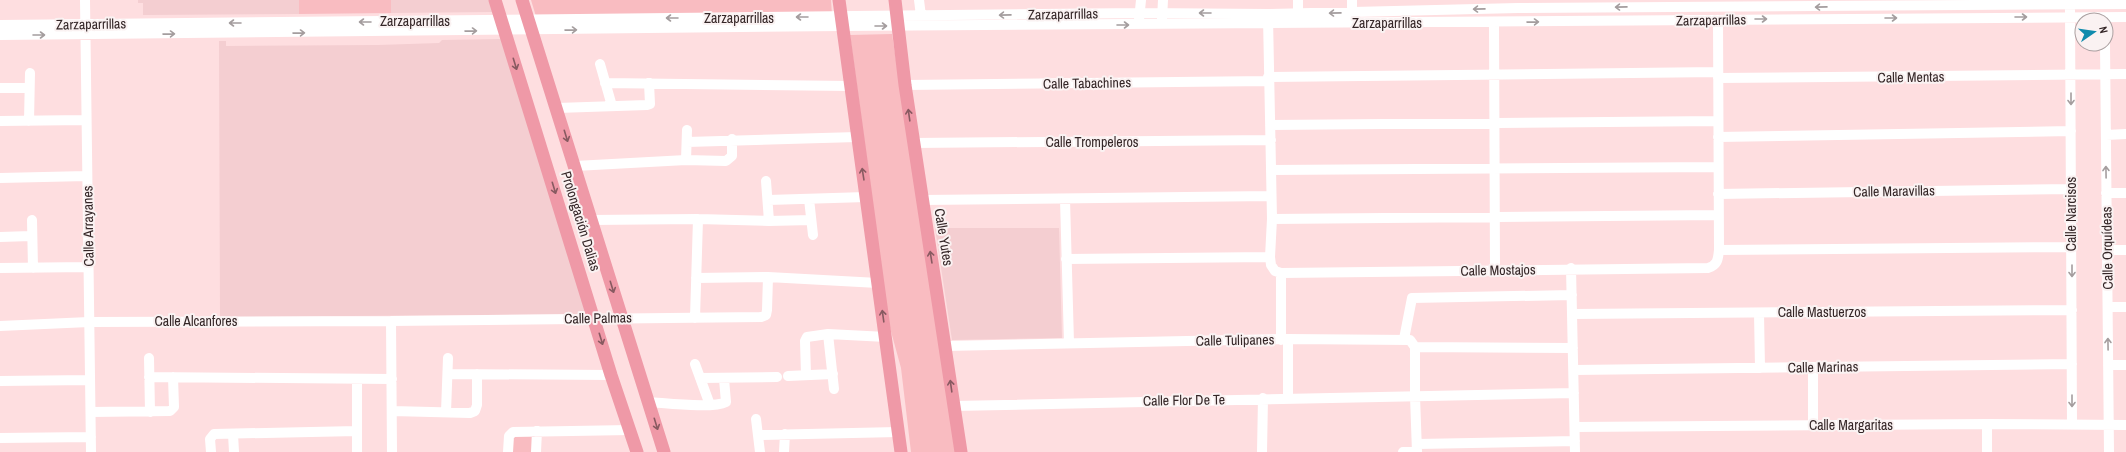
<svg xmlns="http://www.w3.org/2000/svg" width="2126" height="452" viewBox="0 0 2126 452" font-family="'Archivo Narrow',sans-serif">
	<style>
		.built { fill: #f4ced1 }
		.green { fill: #f9bcc1 }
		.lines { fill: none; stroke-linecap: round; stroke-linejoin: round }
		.minor { stroke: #fff; stroke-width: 10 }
		.major { stroke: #ef99a7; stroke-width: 13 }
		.oneway { stroke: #a49d9e }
		.oneway2 { stroke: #885a61 }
		.labels { text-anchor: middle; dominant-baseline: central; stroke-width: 4; stroke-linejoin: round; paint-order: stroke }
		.street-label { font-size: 14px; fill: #342627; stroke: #faf2f2 }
	</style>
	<rect width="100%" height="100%" fill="#fedee0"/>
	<path class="built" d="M 138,0 L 299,0 L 299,14 L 143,15 L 143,3 L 138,3 Z
		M 391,0 L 490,0 L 494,12 L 391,13 Z
		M 501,39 L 589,314 L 220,317 L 219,41 L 226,41 L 226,46 L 378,45 L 439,43 L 442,40 Z
		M 935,228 L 1059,228 L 1062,338 L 952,340 Z"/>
	<path class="green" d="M 299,0 L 391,0 L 391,13 L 299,14 Z
		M 531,0 L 831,0 L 832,15 L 538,23 Z
		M 892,34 L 956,452 L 911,452 L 901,368 L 889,324 L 850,35 Z
		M 535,432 L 533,452 L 510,452 L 512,433 Z"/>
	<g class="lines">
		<path class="minor" d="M 85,0 L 91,452
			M 919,0 L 921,16
			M 1352,0 L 1352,13
			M 2070,10 L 2072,424
			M 1298,13 L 1298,0
			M 1268,17 L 1272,219 L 1270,257 L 1271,265 L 1275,271 L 1281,273 L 1281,340
			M 1162,19 L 1163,0
			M 1139,20 L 1141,0
			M 1494,23 L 1495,271
			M 0,25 L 1140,13 L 1268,14 L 1518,8 L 2126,4
			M 0,35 L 842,26 L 2126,17
			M 2105,44 L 2109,452
			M 600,64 L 612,106
			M 1268,77 L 1718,72
			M 1718,78 L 2126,74
			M 605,83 L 850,86
			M 905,85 L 1269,81
			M 0,88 L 29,88
			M 557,108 L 647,105 L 650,104 L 649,83
			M 0,121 L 86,120
			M 29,121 L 30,73
			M 1270,125 L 1718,121
			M 2106,135 L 2126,134
			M 1718,137 L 2071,131
			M 687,142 L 857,137
			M 913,143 L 1271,140
			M 686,160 L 687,130
			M 575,166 L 686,160 L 726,161 L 732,156 L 732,139
			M 1271,170 L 1717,167
			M 0,178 L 87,176
			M 766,181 L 769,221
			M 2106,193 L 2126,193
			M 1718,194 L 2071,189
			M 809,199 L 813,235
			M 1065,199 L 1069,343
			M 768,200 L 866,197
			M 922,200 L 1271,196
			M 1272,219 L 1718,215
			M 32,220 L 33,268
			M 591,220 L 698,219 L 769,221 L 811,220
			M 0,237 L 31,236
			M 1719,250 L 2071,247
			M 2107,250 L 2126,250
			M 1066,259 L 1270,257
			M 0,268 L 88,267
			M 1571,268 L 1575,452
			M 1281,273 L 1708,268 C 1718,265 1718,259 1719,250 L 1718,20
			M 696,278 L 768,277 L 878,283
			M 2108,307 L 2126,307
			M 1759,313 L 1760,368
			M 1573,314 L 2072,310
			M 695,318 L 698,219
			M 391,321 L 392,452
			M 0,326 L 89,322 L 391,321 L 761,317 L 766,315 L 767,310 L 768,277
			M 828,334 L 834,389
			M 1288,339 L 1288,398
			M 1404,339 L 1412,298 L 1572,295
			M 945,346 L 1288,339 L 1410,340 L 1415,347 L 1415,396 L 1417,452
			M 1415,347 L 1573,348
			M 149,358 L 150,412
			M 695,364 L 710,405
			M 2108,365 L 2126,365
			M 1574,370 L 2072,364
			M 448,374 L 611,375
			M 806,375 L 805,341 L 807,337 L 828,334 L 886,337
			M 788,376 L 833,374
			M 149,377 L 392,379
			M 700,378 L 777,377
			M 357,379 L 357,452
			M 0,381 L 90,380
			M 649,402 C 666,403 712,409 726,402 L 724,379
			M 953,406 L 1574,393
			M 392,411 L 470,413 L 475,411 L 477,405 L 477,374
			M 91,412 L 170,411 L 174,407 L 173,377
			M 446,412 L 448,358
			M 756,419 L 760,452
			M 1813,425 L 1813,367
			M 1575,427 L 1987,424 L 2126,425
			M 233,434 L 234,452
			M 759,435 L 898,432
			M 0,438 L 91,437
			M 1417,444 L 1575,441
			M 211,452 L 210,439 L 214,434 L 357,431
			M 508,452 L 509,436 L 513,432 L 630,430
			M 536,452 L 537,431
			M 784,452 L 785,434
			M 1262,452 L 1263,398
			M 1403,452 L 1417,452
			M 1987,452 L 1987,424"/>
		<path class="major" d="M 495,0 L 611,375 L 637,452
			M 522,0 L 664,452
			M 839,0 L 901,452
			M 895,0 L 905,85 L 961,452"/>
	</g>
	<defs><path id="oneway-shaft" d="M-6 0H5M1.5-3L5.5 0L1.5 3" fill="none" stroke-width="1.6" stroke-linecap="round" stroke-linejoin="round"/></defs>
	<g class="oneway">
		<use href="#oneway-shaft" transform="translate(1621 7) rotate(179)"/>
		<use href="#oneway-shaft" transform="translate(1821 7) rotate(179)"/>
		<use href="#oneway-shaft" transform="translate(1479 9) rotate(179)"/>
		<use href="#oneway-shaft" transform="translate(1205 13) rotate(-180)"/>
		<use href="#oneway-shaft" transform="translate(1335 13) rotate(179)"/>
		<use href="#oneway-shaft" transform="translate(1005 15) rotate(179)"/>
		<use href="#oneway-shaft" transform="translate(802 17) rotate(180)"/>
		<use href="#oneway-shaft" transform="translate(2021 17)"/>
		<use href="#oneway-shaft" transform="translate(672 18) rotate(180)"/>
		<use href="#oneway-shaft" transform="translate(1891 18)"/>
		<use href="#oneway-shaft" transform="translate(1761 19)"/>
		<use href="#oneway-shaft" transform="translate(365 22) rotate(180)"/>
		<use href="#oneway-shaft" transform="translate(1533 22) rotate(-1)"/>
		<use href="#oneway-shaft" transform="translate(235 23) rotate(180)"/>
		<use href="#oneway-shaft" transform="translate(1123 25)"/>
		<use href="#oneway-shaft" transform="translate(881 26)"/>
		<use href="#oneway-shaft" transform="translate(571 30) rotate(-1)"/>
		<use href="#oneway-shaft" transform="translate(471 31) rotate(-1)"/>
		<use href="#oneway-shaft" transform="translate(299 33) rotate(-1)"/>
		<use href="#oneway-shaft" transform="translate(169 34) rotate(-1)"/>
		<use href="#oneway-shaft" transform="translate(39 35)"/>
		<use href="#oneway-shaft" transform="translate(2071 99) rotate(90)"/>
		<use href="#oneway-shaft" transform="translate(2106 172) rotate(-91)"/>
		<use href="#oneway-shaft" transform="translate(2072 271) rotate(90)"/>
		<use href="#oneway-shaft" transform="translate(2108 344) rotate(-91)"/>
		<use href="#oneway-shaft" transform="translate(2072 401) rotate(90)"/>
	</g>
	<g class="oneway2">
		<use href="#oneway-shaft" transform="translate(515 64) rotate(73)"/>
		<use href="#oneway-shaft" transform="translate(909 115) rotate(-98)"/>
		<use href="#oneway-shaft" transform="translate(566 136) rotate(73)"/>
		<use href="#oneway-shaft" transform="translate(863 174) rotate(-99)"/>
		<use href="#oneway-shaft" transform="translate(554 188) rotate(73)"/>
		<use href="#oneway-shaft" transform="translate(931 257) rotate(-99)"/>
		<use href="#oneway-shaft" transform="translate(612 287) rotate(73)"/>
		<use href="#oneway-shaft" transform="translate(883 316) rotate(-98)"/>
		<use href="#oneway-shaft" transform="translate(601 339) rotate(73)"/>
		<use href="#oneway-shaft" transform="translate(951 386) rotate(-98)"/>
		<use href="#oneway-shaft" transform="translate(656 424) rotate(73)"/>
	</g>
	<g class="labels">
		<g class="street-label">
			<text transform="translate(1063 14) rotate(-1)">Zarzaparrillas</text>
			<text x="739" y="18">Zarzaparrillas</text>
			<text transform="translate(1711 20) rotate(-1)">Zarzaparrillas</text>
			<text x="415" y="21">Zarzaparrillas</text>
			<text x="1387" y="23">Zarzaparrillas</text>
			<text transform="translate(91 24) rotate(-1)">Zarzaparrillas</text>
			<text transform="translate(1911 77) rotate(-1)">Calle Mentas</text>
			<text transform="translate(1087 83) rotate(-1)">Calle Tabachines</text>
			<text x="1092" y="142">Calle Trompeleros</text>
			<text transform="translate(1894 191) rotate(-1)">Calle Maravillas</text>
			<text transform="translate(2071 214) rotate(-90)">Calle Narcisos</text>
			<text transform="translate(581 221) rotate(73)">Prolongación Dalias</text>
			<text transform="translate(88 226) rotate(-91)">Calle Arrayanes</text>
			<text transform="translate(944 237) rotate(81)">Calle Yutes</text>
			<text transform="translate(2107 248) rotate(-91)">Calle Orquídeas</text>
			<text transform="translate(1498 270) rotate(-1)">Calle Mostajos</text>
			<text x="1822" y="312">Calle Mastuerzos</text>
			<text transform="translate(598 318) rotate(-1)">Calle Palmas</text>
			<text x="196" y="321">Calle Alcanfores</text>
			<text transform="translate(1235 340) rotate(-1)">Calle Tulipanes</text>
			<text transform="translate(1823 367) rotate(-1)">Calle Marinas</text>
			<text transform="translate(1184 400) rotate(-1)">Calle Flor De Te</text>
			<text x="1851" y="425">Calle Margaritas</text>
		</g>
	</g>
	<g transform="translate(2094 32) rotate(77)"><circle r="19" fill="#faf2f2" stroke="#aba0a1"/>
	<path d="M0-3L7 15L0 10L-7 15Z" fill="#108bad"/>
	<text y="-6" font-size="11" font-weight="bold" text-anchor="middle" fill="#342627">N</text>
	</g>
</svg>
